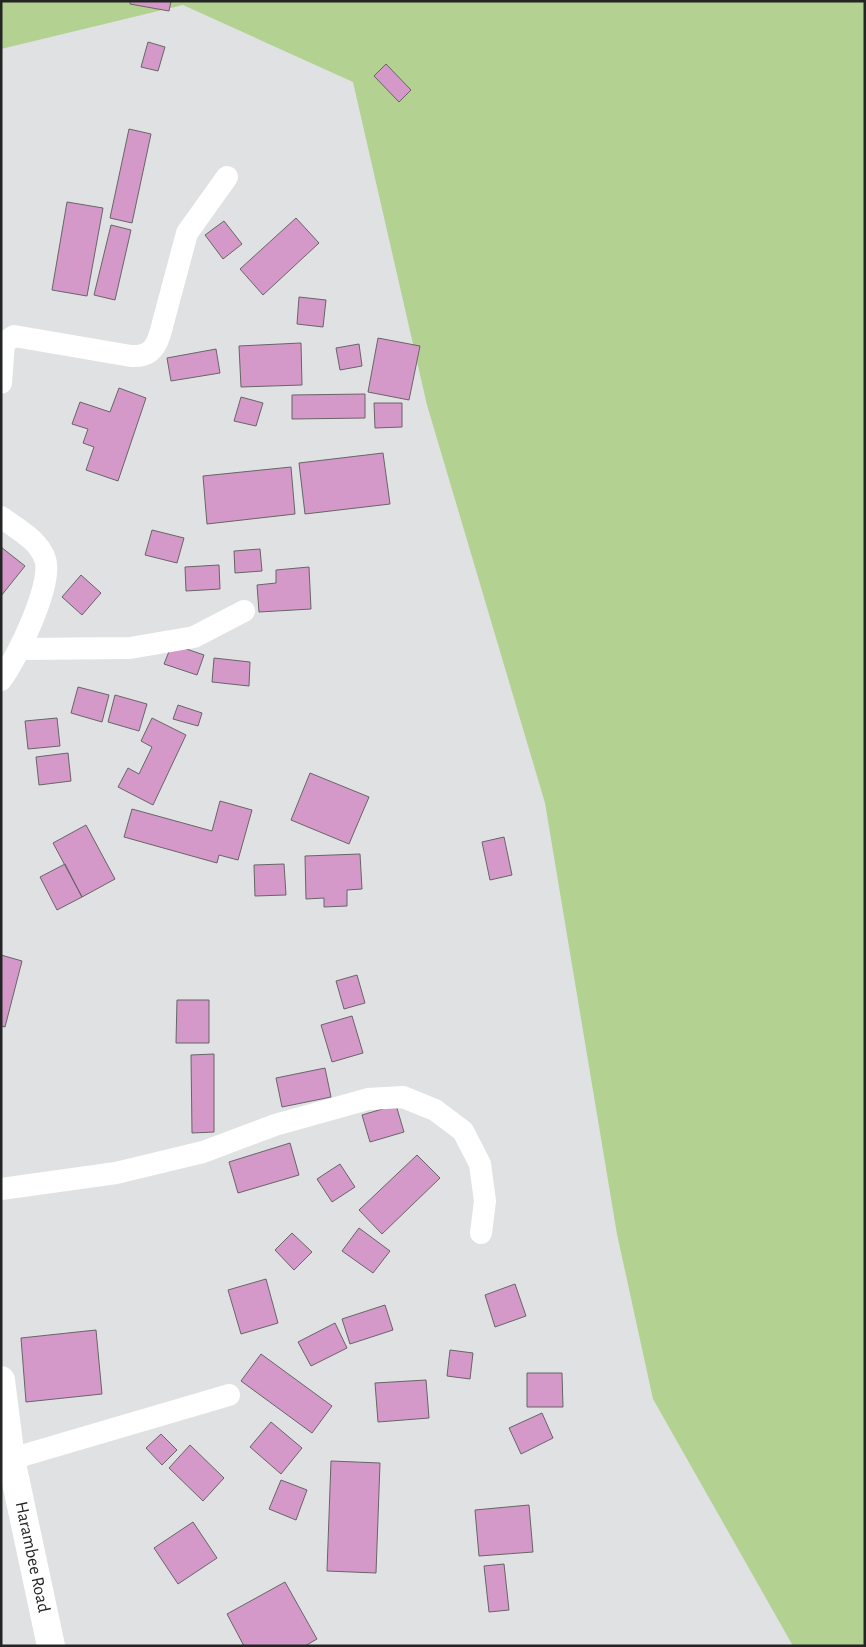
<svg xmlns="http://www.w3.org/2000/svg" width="866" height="1647" viewBox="0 0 866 1647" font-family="'Alegreya Sans',sans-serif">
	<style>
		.green { fill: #b3d190 }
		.building { fill: #d599c9; stroke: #676567 }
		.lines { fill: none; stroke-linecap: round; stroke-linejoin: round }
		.minor { stroke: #fff; stroke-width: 22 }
		.secondary { stroke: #fff; stroke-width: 28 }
		.labels { text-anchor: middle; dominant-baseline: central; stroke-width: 4; stroke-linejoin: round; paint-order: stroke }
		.street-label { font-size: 18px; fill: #232424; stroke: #fff }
	</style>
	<rect width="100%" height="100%" fill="#dfe1e2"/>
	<path class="green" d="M 1,1 L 865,1 L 865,1646 L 793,1646 L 653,1399 L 617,1234 L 545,803 L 427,405 L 353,82 L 183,5 L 1,49 Z"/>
	<path class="building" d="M 130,1 L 171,1 L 169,11 L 130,4 Z
		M 148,42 L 165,47 L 158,71 L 141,67 Z
		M 386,64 L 411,90 L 399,102 L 374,76 Z
		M 129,129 L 151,134 L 132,223 L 110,218 Z
		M 67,202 L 103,208 L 87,296 L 52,290 Z
		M 296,218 L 319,243 L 263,295 L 240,269 Z
		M 224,221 L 242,244 L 223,259 L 205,235 Z
		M 111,225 L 131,230 L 115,300 L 94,295 Z
		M 299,297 L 326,300 L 323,327 L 297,324 Z
		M 378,338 L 420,346 L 409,400 L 368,392 Z
		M 301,343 L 302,385 L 241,387 L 239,346 Z
		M 359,344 L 362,366 L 340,370 L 336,348 Z
		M 216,349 L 220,373 L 171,381 L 167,358 Z
		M 119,388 L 146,398 L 118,481 L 86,470 L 94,447 L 83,443 L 88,429 L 72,424 L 80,402 L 110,412 Z
		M 365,394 L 365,418 L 292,419 L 292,395 Z
		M 241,397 L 263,403 L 256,426 L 234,421 Z
		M 374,403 L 402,403 L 402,427 L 375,428 Z
		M 383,453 L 390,504 L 305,514 L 299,463 Z
		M 291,467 L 295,514 L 207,524 L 203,476 Z
		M 152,530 L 184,538 L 177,563 L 145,555 Z
		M 1,547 L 25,566 L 1,596 Z
		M 260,549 L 262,571 L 235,573 L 234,551 Z
		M 219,565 L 220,589 L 186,591 L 185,567 Z
		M 309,567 L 311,609 L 259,612 L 257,585 L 276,583 L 276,570 Z
		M 81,575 L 101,593 L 82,615 L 62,597 Z
		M 172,644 L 204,655 L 197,675 L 164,664 Z
		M 214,658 L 250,662 L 249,686 L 212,682 Z
		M 78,687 L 109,695 L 102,722 L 71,713 Z
		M 115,695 L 147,704 L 139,731 L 108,722 Z
		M 178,705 L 202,713 L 198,726 L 173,719 Z
		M 57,718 L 60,746 L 28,749 L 25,721 Z
		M 152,718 L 186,735 L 153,805 L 118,787 L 128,768 L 139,774 L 152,747 L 141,741 Z
		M 68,753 L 71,781 L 39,785 L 36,757 Z
		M 310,773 L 369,797 L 349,844 L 291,820 Z
		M 220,801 L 252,810 L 238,860 L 219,855 L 217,863 L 124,837 L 132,809 L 212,831 Z
		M 86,825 L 115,879 L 82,897 L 53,843 Z
		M 504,837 L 512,875 L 490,880 L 482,842 Z
		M 360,854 L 362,889 L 347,890 L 347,906 L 324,907 L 324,898 L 306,899 L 305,856 Z
		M 65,864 L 82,897 L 57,910 L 40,877 Z
		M 284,864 L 286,895 L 255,896 L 254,865 Z
		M 1,955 L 22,961 L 5,1027 L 1,1026 Z
		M 357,975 L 365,1003 L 344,1009 L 336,981 Z
		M 177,1000 L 209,1000 L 209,1043 L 176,1043 Z
		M 352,1016 L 363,1053 L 332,1062 L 321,1025 Z
		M 214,1054 L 214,1132 L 192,1133 L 191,1055 Z
		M 325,1068 L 331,1097 L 282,1107 L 276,1078 Z
		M 396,1105 L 404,1132 L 370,1142 L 362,1115 Z
		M 290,1143 L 299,1175 L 238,1193 L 229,1162 Z
		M 417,1155 L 440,1178 L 382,1234 L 359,1210 Z
		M 340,1164 L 355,1187 L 332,1202 L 317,1179 Z
		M 359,1228 L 390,1251 L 373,1273 L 342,1251 Z
		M 292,1233 L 312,1252 L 294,1270 L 275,1250 Z
		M 266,1279 L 278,1323 L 241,1334 L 228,1290 Z
		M 515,1284 L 526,1316 L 495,1327 L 485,1295 Z
		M 385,1305 L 393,1330 L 350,1344 L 342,1319 Z
		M 335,1323 L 347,1348 L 311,1366 L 298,1342 Z
		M 96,1330 L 102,1394 L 26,1402 L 21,1338 Z
		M 450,1350 L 473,1353 L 470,1379 L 447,1376 Z
		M 261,1354 L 332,1406 L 312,1433 L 241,1381 Z
		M 527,1373 L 562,1373 L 563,1407 L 527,1407 Z
		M 426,1380 L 429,1418 L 378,1422 L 375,1383 Z
		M 542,1413 L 553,1438 L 521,1454 L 509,1428 Z
		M 271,1422 L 302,1448 L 281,1474 L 250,1447 Z
		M 161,1434 L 177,1450 L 162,1465 L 146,1448 Z
		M 190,1445 L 224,1478 L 203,1501 L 169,1468 Z
		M 331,1461 L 380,1463 L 376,1573 L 327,1571 Z
		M 281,1480 L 307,1490 L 296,1520 L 269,1509 Z
		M 529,1505 L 533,1552 L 479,1556 L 475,1510 Z
		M 193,1522 L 217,1558 L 178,1584 L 154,1548 Z
		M 504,1564 L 509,1610 L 489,1612 L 484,1566 Z
		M 285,1582 L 317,1639 L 305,1646 L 244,1646 L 227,1614 Z"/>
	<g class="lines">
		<path class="minor" d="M 1,383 L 4,343 L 14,336 L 131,356 C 148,357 155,350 160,334 L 187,233 L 227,177
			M 1,517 C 17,529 39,540 45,559 C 54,583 16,660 1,680
			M 20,649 L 130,648 L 194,637 L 244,611
			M 1,1189 L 116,1173 L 203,1152 L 275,1125 L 368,1099 L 403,1097 L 435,1110 L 463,1131 L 480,1164 L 485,1201 L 481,1233
			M 11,1459 L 229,1395"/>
		<path class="secondary" d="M 1,1380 L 11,1459 L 51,1646"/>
	</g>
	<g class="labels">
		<g class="street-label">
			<text transform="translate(32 1557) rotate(78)">Harambee Road</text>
		</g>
	</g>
	<rect width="866" height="1647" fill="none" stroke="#232424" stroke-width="5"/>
</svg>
